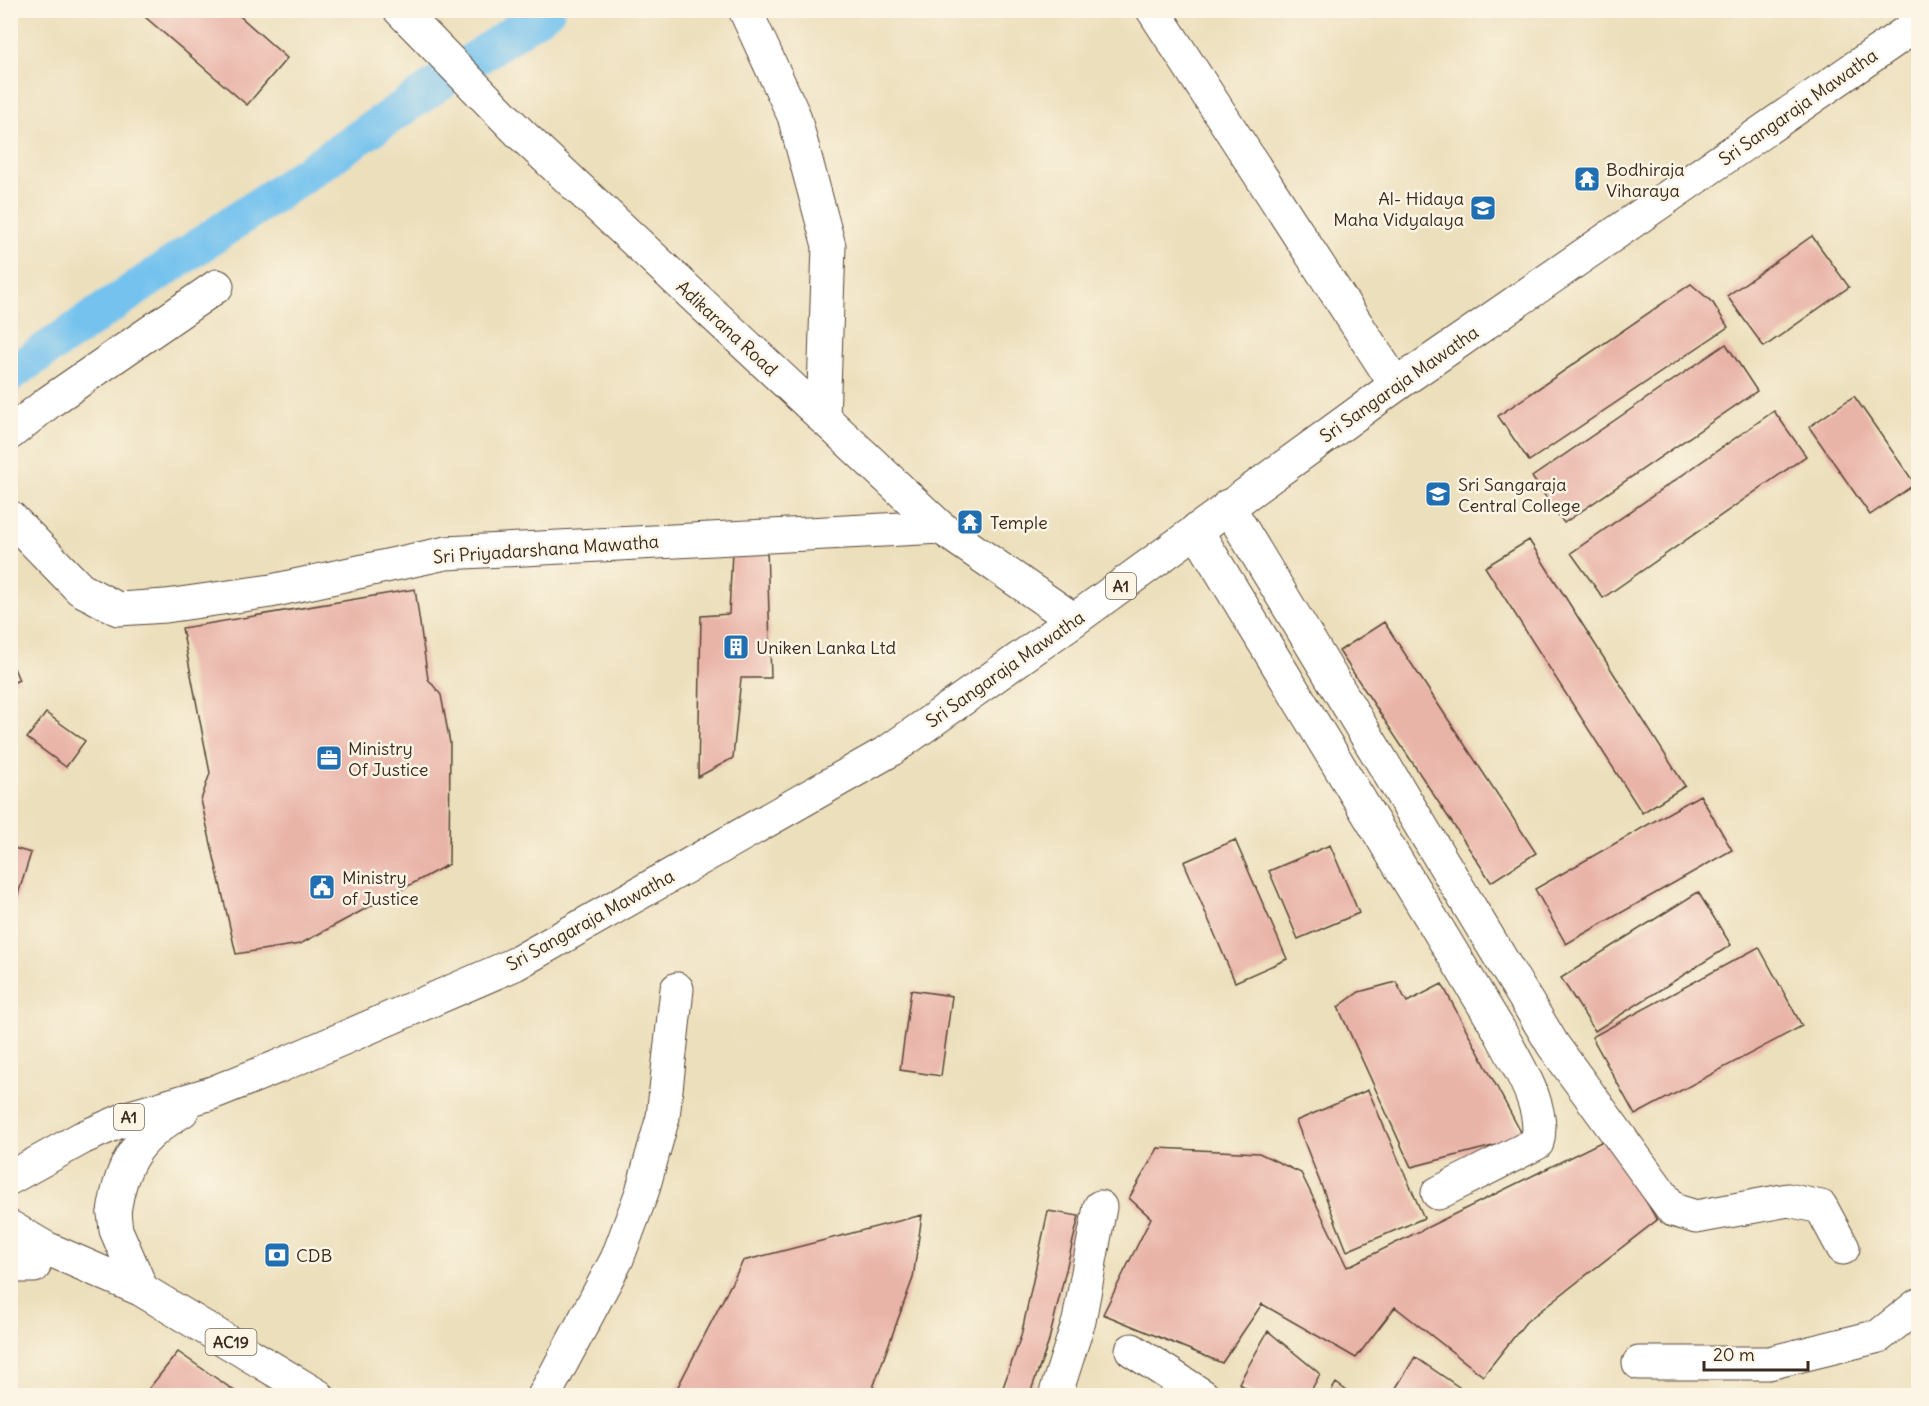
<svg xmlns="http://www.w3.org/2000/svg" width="1929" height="1406" viewBox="0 0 1929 1406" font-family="Delius,sans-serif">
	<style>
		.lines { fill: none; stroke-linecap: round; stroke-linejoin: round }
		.canal { stroke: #74c2ee; stroke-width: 36 }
		.building { fill: #e9b4a8 }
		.minor-casing { stroke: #564536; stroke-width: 35 }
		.major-casing { stroke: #564536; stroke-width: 35 }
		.highway-casing { stroke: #564536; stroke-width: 35 }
		.minor { stroke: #fff; stroke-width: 33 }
		.major { stroke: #fff; stroke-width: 33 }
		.highway { stroke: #fff; stroke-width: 33 }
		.labels { text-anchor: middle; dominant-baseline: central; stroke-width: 5; stroke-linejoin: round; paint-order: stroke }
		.shield { fill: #fcf5e5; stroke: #75675a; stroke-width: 1.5 }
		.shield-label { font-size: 16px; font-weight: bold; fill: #3b2a1e }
		.street-label { font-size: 18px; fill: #3b2a1e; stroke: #fcf5e5 }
		.poi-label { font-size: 18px; fill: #3b2a1e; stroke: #fcf5e5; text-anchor: start }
	</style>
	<rect width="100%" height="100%" fill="#fcf5e5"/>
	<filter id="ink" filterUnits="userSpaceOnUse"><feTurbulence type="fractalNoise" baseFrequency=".0167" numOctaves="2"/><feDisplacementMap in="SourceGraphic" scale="12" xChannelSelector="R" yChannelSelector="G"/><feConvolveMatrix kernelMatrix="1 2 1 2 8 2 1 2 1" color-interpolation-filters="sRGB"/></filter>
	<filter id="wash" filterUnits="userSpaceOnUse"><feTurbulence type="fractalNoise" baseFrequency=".008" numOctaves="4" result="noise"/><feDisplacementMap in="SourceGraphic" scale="24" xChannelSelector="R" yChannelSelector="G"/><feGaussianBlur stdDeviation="1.35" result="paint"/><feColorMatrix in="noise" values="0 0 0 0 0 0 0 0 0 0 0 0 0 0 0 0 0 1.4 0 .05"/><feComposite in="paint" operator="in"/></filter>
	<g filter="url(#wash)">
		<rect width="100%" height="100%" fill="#ecdfbc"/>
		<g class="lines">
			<path class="canal" d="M 10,374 L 547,10"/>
		</g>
		<g id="blocks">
			<path class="building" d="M 137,10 L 233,10 L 287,58 L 247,105 Z
				M 1812,236 L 1849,287 L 1764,347 L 1727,296 Z
				M 1691,284 L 1713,303 L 1728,327 L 1529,461 L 1498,416 Z
				M 1726,344 L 1757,391 L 1564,523 L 1532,477 Z
				M 1854,396 L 1915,484 L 1870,515 L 1809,427 Z
				M 1774,411 L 1806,456 L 1603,598 L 1571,553 Z
				M 1529,540 L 1685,786 L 1642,813 L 1485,567 Z
				M 767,548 L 771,678 L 741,678 L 733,758 L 698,777 L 701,616 L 729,614 L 732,551 Z
				M 415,589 L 428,679 L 441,695 L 450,743 L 449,864 L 300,944 L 236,954 L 201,800 L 210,773 L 182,628 Z
				M 1384,622 L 1536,853 L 1491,882 L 1339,651 Z
				M 14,668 L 19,680 L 10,684 L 10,670 Z
				M 46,713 L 85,741 L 66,767 L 27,738 Z
				M 1700,795 L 1732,850 L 1566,944 L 1535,889 Z
				M 1235,840 L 1287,959 L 1235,982 L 1184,862 Z
				M 1330,845 L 1359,913 L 1298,939 L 1269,871 Z
				M 10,847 L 31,853 L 15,904 L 10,901 Z
				M 1698,892 L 1731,945 L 1595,1031 L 1561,978 Z
				M 1759,947 L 1802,1026 L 1635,1115 L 1592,1037 Z
				M 1396,982 L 1407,1002 L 1442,984 L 1524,1138 L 1411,1167 L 1338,1007 L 1359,992 Z
				M 911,990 L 952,996 L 941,1076 L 900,1070 Z
				M 1368,1090 L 1424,1218 L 1347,1251 L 1296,1121 Z
				M 1609,1138 L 1657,1220 L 1526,1322 L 1483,1376 L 1395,1307 L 1356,1358 L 1262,1304 L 1222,1363 L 1103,1314 L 1151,1218 L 1129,1198 L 1158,1148 L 1259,1153 L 1301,1173 L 1347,1267 Z
				M 1048,1211 L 1079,1216 L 1048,1344 L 1029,1396 L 1000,1396 L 1021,1336 Z
				M 922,1215 L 913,1278 L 870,1396 L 673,1396 L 743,1261 Z
				M 1268,1331 L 1320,1374 L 1308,1396 L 1258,1396 L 1239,1383 Z
				M 178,1352 L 242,1396 L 143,1396 Z
				M 1415,1357 L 1472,1396 L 1391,1396 Z
				M 1336,1383 L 1354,1396 L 1328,1396 Z"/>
		</g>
	</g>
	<g filter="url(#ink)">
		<use href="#blocks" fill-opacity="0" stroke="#564536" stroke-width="1.5"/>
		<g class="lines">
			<defs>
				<path id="minor" d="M 400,10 L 521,134 L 940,527 L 1074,620
					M 745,10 L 794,116 L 829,246 L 823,418
					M 1153,10 L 1396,385
					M 10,433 L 49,402 L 217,286
					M 1228,506 L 1553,1045 L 1673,1210 L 1696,1217 L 1788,1200 L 1821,1207 L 1843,1248
					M 10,517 L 80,589 L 118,609 L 166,606 L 271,591 L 446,553 L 940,527
					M 1196,530 L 1499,1030 C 1515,1062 1547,1106 1537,1143 L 1438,1193
					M 1132,1350 L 1203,1396
					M 1639,1363 L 1769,1363 L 1879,1336 L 1918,1305
					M 544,1396 L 617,1259 L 642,1192 L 663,1117 L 677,989
					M 1055,1396 L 1079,1321 L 1100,1207"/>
				<path id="major" d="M 114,1213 L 116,1230 L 142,1290
					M 10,1227 L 46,1248 L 142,1290 L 318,1396"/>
				<path id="highway" d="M 10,1178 L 82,1138 L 130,1117 L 212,1093 L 277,1067 L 515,964 L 889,751 L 1074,620 L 1396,385 L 1918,24
					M 114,1213 C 121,1162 138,1137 182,1111
					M 10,1266 L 34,1266"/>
			</defs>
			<use href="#minor" class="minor-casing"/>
			<use href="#major" class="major-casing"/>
			<use href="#highway" class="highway-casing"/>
			<use href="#minor" class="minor"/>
			<use href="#major" class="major"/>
			<use href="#highway" class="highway"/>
		</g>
	</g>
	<defs>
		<symbol id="temple-square" viewBox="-11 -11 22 22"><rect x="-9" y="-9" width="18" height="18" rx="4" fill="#1f6fb2" stroke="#fcf5e5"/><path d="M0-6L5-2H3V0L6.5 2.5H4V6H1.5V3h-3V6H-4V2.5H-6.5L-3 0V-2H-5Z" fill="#fff"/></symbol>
		<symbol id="school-square" viewBox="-11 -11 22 22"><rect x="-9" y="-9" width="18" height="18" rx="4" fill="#1f6fb2" stroke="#fcf5e5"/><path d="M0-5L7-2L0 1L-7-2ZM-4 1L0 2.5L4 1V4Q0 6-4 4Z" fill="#fff"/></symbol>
		<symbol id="building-square" viewBox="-11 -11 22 22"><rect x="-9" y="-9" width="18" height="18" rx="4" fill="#1f6fb2" stroke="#fcf5e5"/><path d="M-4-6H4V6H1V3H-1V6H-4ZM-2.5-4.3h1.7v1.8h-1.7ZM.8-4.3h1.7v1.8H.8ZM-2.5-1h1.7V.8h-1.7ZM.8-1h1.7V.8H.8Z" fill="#fff"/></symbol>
		<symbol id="office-square" viewBox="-11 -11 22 22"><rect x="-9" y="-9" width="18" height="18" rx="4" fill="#1f6fb2" stroke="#fcf5e5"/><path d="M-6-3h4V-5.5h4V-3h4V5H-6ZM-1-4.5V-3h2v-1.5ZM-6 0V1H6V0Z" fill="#fff"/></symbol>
		<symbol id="civic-square" viewBox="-11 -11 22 22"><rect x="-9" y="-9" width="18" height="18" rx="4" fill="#1f6fb2" stroke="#fcf5e5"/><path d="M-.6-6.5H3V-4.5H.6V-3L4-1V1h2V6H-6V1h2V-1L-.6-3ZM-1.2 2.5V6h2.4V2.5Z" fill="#fff"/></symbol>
		<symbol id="bank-square" viewBox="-11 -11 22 22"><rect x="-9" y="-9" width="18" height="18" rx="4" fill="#1f6fb2" stroke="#fcf5e5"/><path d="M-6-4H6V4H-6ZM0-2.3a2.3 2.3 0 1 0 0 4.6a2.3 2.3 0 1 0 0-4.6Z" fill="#fff"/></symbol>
	</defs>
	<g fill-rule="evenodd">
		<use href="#temple-square" x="1572" y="164" width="30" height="30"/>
		<use href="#school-square" x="1468" y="193" width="30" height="30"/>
		<use href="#school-square" x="1423" y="479" width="30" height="30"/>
		<use href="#temple-square" x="955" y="507" width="30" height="30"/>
		<use href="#building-square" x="721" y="632" width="30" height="30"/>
		<use href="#office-square" x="314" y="743" width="30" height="30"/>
		<use href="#civic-square" x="307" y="872" width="30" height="30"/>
		<use href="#bank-square" x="262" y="1240" width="30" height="30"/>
	</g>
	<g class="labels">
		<g class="shield">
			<rect x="1106" y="573" width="30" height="26" rx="4.5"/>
			<rect x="114" y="1104" width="30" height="26" rx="4.5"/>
			<rect x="205.5" y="1329" width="51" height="26" rx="4.5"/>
		</g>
		<g class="shield-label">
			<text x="1121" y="586">A1</text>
			<text x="129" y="1117">A1</text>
			<text x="231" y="1342">AC19</text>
		</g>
		<g class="street-label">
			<text transform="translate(1798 107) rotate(-35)">Sri Sangaraja Mawatha</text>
			<text transform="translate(727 328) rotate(43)">Adikarana Road</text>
			<text transform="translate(1399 384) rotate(-35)">Sri Sangaraja Mawatha</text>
			<text transform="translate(546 549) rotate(-4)">Sri Priyadarshana Mawatha</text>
			<text transform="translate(1005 669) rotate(-35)">Sri Sangaraja Mawatha</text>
			<text transform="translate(590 920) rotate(-29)">Sri Sangaraja Mawatha</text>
		</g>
		<g class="poi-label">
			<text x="1606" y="169">Bodhiraja<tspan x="1606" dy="21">Viharaya</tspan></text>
			<text x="1464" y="198" text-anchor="end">Al- Hidaya<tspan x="1464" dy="21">Maha Vidyalaya</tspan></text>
			<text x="1458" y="484">Sri Sangaraja<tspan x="1458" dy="21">Central College</tspan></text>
			<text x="990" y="522">Temple</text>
			<text x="756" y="647">Uniken Lanka Ltd</text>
			<text x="348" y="748">Ministry<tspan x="348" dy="21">Of Justice</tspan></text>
			<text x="342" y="877">Ministry<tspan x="342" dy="21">of Justice</tspan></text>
			<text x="296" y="1255">CDB</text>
		</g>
	</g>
	<rect width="1929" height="1406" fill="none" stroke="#fcf5e5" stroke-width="36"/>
	<path d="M1704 1361v9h104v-9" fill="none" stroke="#3b2a1e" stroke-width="3"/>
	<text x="1713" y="1361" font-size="18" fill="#3b2a1e" stroke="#fcf5e5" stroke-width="4.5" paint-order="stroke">20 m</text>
</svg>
